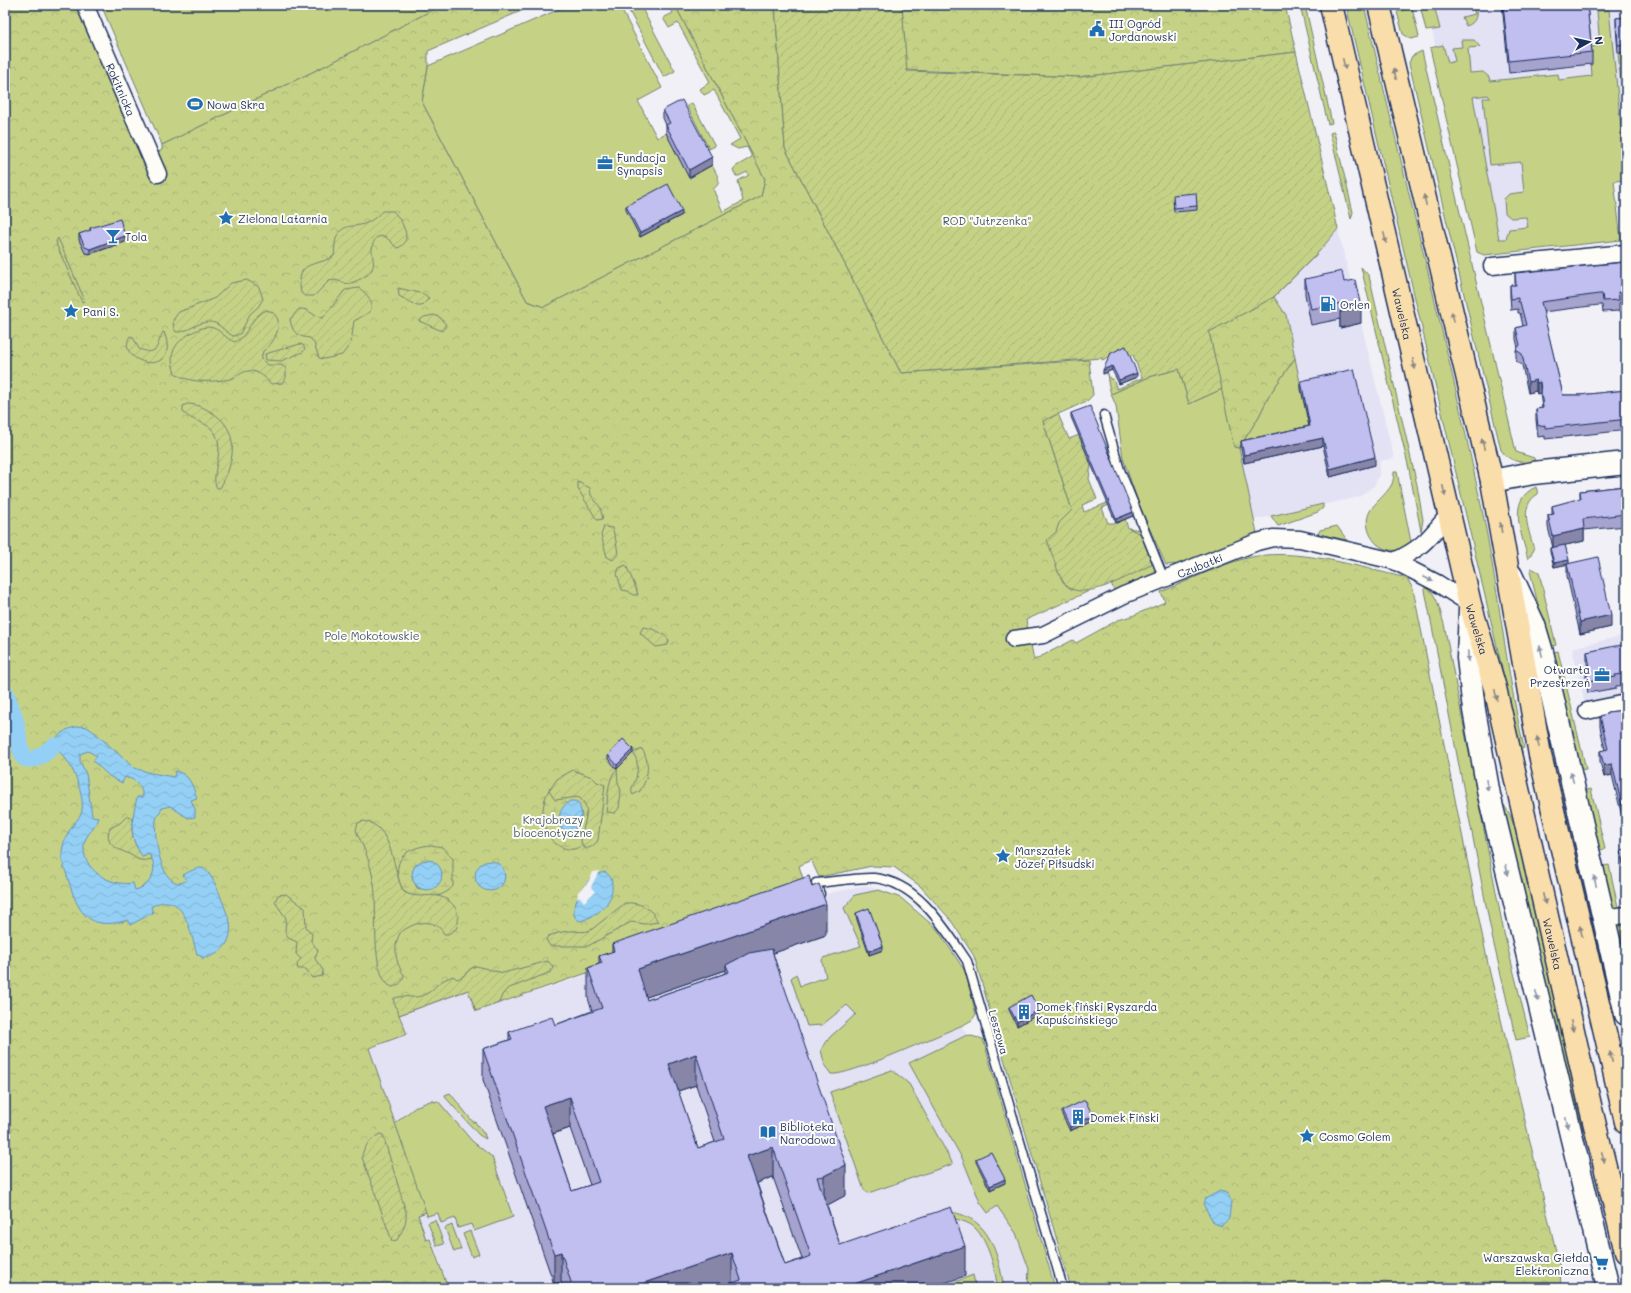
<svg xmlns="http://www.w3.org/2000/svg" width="1631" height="1293" viewBox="0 0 1631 1293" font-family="Mali,sans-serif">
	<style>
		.built { fill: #e3e1f4 }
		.grass { fill: #c5d286; stroke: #708072; fill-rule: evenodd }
		.forest { fill: url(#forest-crowns); stroke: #708072 }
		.wetland { fill: url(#wetland-marsh); stroke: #708072; fill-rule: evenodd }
		.garden { fill: url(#garden-furrows); stroke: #708072 }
		.water { fill: url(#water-waves); stroke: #6490b9; fill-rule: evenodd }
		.pier { fill: #f1f0f6 }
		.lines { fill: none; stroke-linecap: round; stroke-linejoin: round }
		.canal { stroke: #94d0f5; stroke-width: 17 }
		.lane-casing { stroke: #1b2f5e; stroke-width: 11 }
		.street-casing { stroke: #1b2f5e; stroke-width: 19 }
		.secondary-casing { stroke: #1b2f5e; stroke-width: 25 }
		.primary-casing { stroke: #1b2f5e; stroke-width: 25 }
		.lane { stroke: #fdfcf7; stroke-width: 8 }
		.street { stroke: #fdfcf7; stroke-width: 16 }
		.secondary { stroke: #fdfcf7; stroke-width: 22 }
		.primary { stroke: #f9deab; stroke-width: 22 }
		.wall { fill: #a6a3ce; stroke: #1b2f5e; fill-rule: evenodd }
		.shaded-wall { fill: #8785a8; stroke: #1b2f5e }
		.building { fill: #c1bef0; stroke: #1b2f5e; fill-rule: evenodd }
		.oneway { fill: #8a8684 }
		.oneway2 { fill: #8c96aa }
		.labels { text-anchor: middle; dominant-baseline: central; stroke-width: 4; stroke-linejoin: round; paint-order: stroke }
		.poi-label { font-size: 11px; fill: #1b2f5e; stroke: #fdfcf7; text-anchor: start }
		.street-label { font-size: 11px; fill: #1b2f5e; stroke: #fdfcf7 }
		.park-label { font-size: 11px; fill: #465868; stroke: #fdfcf7 }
	</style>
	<defs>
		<pattern id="forest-crowns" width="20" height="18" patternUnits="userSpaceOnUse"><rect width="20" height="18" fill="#c5d286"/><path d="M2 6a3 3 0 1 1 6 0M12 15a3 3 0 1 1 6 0" fill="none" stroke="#a9b576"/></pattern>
		<pattern id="wetland-marsh" width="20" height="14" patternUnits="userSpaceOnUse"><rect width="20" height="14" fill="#c5d286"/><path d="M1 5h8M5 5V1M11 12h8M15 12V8" fill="none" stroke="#a9b576"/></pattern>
		<pattern id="garden-furrows" width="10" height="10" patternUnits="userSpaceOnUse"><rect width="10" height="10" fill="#c5d286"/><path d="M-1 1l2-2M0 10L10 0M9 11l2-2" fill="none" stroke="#a9b576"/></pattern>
		<pattern id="water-waves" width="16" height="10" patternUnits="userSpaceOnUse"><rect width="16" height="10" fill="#94d0f5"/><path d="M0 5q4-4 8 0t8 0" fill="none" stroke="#7fb3d4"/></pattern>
	</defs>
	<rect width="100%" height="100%" fill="#f1f0f6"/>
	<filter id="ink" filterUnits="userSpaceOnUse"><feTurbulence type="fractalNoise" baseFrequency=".025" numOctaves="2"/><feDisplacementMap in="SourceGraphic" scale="8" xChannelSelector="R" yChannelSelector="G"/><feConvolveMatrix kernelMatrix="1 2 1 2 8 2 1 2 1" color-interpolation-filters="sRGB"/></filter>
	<g filter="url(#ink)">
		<path class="built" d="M 1426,5 L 1626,5 L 1626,180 L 1614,181 L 1621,240 L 1484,255 Z
			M 1338,229 L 1394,458 L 1380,461 L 1379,475 L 1374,486 L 1359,497 L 1254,520 L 1239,448 L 1310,432 L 1286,315 L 1274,297 L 1316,255 Z
			M 1626,635 L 1626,695 L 1585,704 L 1572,648 Z
			M 867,886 L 887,893 L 967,1035 L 978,1038 L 1044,1288 L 448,1288 L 431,1239 L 426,1240 L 417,1215 L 426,1211 L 369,1048 L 407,1034 L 399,1015 L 468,990 L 477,1011 L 826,896 L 829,893 Z"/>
		<path class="grass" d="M 101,5 L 442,5 L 331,63 L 162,145 Z
			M 569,5 L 619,5 L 662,88 L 638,101 L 657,138 L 666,133 L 676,152 L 675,155 L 677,154 L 689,177 L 712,165 C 716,174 724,182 713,189 L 723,212 L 743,201 L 738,181 L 749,175 L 747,172 L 739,176 L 736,176 L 733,170 L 735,167 L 752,157 L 747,147 L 738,149 L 730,145 L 740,139 L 714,90 L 704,95 L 700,89 L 710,82 L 678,23 L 669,28 L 663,18 L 673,13 L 669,5 L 675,5 L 765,179 L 761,196 L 544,307 L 527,301 L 422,102 L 428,66 Z
			M 626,5 L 640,5 L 675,71 L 664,77 Z
			M 1300,5 L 1305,5 L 1332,123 L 1328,124 Z
			M 1346,5 L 1364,5 C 1402,170 1445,334 1480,500 C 1498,582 1505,666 1524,748 L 1521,749 Z
			M 1420,5 L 1434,5 L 1440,29 L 1426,31 Z
			M 1472,5 L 1476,5 C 1477,14 1477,23 1466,26 L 1462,17 L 1475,14 Z
			M 1412,8 L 1419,37 L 1411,39 L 1403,34 L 1397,12 Z
			M 1609,10 L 1626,177 L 1626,180 L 1614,181 L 1621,240 L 1484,255 L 1477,252 L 1430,48 L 1443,45 L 1448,63 L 1455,61 L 1452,48 L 1462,47 L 1461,40 L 1474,40 L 1480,47 L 1468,48 L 1470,73 L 1483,72 L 1489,77 L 1490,81 L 1558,74 L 1559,80 L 1592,76 L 1590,47 L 1600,46 L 1597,11 ZM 1488,95 L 1490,98 L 1483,98 L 1490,165 L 1521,162 L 1524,192 L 1509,194 L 1504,199 L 1505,213 L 1511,218 L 1526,217 L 1528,227 L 1509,229 L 1506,239 L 1499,239 L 1473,97 Z
			M 1422,51 L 1516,452 L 1534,458 L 1535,463 C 1522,463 1509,462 1501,450 L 1409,63 L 1412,56 Z
			M 692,103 L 715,146 L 709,149 L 687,106 Z
			M 1334,132 L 1353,212 L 1351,219 L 1330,133 Z
			M 1361,267 L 1369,276 L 1417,485 L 1423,520 L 1421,531 L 1409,469 Z
			M 1295,358 L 1310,432 L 1239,448 L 1257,533 L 1182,564 L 1166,565 L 1139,505 L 1123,458 L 1116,406 L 1111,394 L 1149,377 L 1179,369 L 1189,404 L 1222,389 L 1234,447 L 1239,448 L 1258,418 L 1270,394 Z
			M 1394,472 L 1397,472 L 1412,547 C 1400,551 1388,553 1377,544 C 1373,540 1369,534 1368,528 C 1363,507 1383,501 1392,484 C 1393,481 1394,476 1394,472 Z
			M 1536,487 L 1538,494 C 1517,506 1530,532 1534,550 L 1528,559 C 1522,534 1506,500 1536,487 Z
			M 1323,504 L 1323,508 L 1318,512 L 1278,526 L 1271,516 Z
			M 1337,526 L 1347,540 L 1318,534 L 1320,530 Z
			M 1128,528 L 1141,530 L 1158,572 L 1114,590 L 1111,583 L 1153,564 Z
			M 1531,568 L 1539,572 L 1556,645 L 1548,647 L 1530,571 Z
			M 1424,585 C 1438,594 1439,609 1444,624 L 1504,933 L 1530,1037 L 1516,1040 L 1492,936 Z
			M 1558,651 L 1586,769 L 1577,770 L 1549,653 Z
			M 1591,789 L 1605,849 L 1596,851 L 1583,791 Z
			M 1504,805 L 1510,815 L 1516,831 L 1538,923 L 1577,1090 L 1584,1139 L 1503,806 Z
			M 1609,865 L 1618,907 L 1615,912 L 1611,913 L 1600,867 Z
			M 879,890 L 901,898 L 937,929 L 965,971 L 976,1014 L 972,1020 L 963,1025 C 940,1034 848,1077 831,1074 L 825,1066 L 821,1050 L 830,1037 L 856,1014 L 847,1005 L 822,1025 L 807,1026 L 791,978 L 796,974 L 800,986 L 826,977 L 822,961 L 823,958 L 861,946 L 844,908 L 855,895 Z
			M 1614,921 L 1616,921 L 1622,924 L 1626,940 L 1626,975 Z
			M 967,1035 L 983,1039 L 1055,1288 L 1028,1288 L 1029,1269 L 1016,1233 L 997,1206 L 988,1213 L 980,1202 L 963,1160 L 909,1063 Z
			M 892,1070 L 909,1084 L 953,1164 L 868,1193 L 864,1190 L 830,1092 Z
			M 450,1093 L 473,1122 L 475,1122 L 483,1133 L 484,1133 L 486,1139 L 479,1135 L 446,1098 L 445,1095 Z
			M 433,1100 L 434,1102 L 438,1101 L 472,1141 L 492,1157 L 513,1217 L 474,1231 L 471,1224 L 458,1228 L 455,1218 L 441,1223 L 438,1213 L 427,1216 L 426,1212 L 418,1215 L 425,1237 L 405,1243 L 389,1128 L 417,1106 Z
			M 950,1212 C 990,1217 998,1254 1004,1288 L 997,1288 C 997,1272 987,1240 976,1229 C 970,1222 959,1220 951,1218 Z
			M 435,1220 L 444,1244 L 437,1246 L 428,1223 Z
			M 452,1225 L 461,1249 L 454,1252 L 445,1228 Z
			M 470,1231 L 479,1254 L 472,1257 L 463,1234 Z
			M 973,1275 L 976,1288 L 939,1288 Z"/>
		<path class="forest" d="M 5,5 L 76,5 L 142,160 L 162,150 L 162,145 L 331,63 L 442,5 L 535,5 L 428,51 L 428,66 L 422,102 L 527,301 L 544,307 L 761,196 L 765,179 L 675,5 L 775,5 L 785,148 L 901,373 L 1089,360 L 1093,395 L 1087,401 L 1043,421 L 1072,510 L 1089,591 L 1026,620 L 1034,660 L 1073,640 L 1076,643 L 1118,620 L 1132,616 L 1165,602 L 1161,592 C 1186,582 1217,566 1243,559 C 1294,545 1357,567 1407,578 L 1413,589 L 1489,969 L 1560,1268 L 1561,1288 L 1071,1288 L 974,956 L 950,919 L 920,886 L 894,867 L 872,866 L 819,877 L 811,860 L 799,866 L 809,897 L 476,1011 L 468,990 L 399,1015 L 407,1034 L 369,1048 L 426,1212 L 418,1215 L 426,1240 L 430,1239 L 448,1288 L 5,1288 Z
			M 902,5 L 1285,5 L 1296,52 L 1080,77 L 906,70 Z
			M 1626,52 L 1626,132 L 1618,53 Z
			M 1274,297 L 1286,315 L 1295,358 L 1270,394 L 1258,418 L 1239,448 L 1234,447 L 1209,332 Z"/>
		<path class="wetland" d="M 550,788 L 549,791 C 559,793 568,795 577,797 C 597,801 579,833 582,845 C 576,850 570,850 564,848 C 540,840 538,807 550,788 Z
			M 431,845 L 442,847 L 453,859 L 453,886 C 445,898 417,902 405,892 C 401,889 399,881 398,876 C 395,854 412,847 431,845 ZM 433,861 L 421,889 L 417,888 L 412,877 L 414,868 L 422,862 Z"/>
		<path class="garden" d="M 775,5 L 902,5 L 907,71 L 1080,77 L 1296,52 L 1338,229 L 1316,255 L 1274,297 L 1209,332 L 1222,389 L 1189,404 L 1179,369 L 1149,377 L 1111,394 L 1108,382 L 1107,372 L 1110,379 L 1113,379 L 1117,389 L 1142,378 L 1133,355 L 1128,355 L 1126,350 L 1102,360 L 1102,358 L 901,373 L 785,148 Z
			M 382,211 L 393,211 C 402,220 415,243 397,248 L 385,236 L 377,237 C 361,256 393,269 348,284 L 335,280 L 329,281 L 314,296 L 305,296 L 301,293 C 295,258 315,268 334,256 C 335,249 334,241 338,234 C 344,224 355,227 364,224 C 370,222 378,216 382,211 Z
			M 58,238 L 85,301 L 82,302 L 57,246 L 56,241 Z
			M 247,280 L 259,287 L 263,299 L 258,307 L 250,314 L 240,334 L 233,336 C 226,333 222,326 215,323 C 200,318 190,333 176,332 C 171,324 173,319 179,312 L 215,298 L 231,283 Z
			M 359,288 C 368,295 374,301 370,312 L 354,321 L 351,343 L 342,355 L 324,359 L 319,358 L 314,343 L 310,338 C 297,337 292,332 290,319 L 299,309 C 309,308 313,317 323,318 L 345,290 Z
			M 398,288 L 424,294 L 429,298 L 422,306 L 417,306 L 399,296 Z
			M 267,310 C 288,316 276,343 263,351 L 261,359 L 268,365 L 281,365 L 286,368 L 286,378 L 282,383 L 271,384 C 264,376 256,368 244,372 C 239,374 236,378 230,379 C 213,382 189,384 175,373 C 168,354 174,343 191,333 C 197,330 202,327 209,327 C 220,328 225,339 235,342 C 250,335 250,315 267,310 Z
			M 434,315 L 441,318 L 446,325 L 442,331 L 419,321 L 424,317 Z
			M 163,332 L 164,332 C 183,380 113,364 130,336 L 133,337 L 139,349 C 160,357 156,344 163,332 Z
			M 300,344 L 303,345 L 305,349 L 303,352 L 281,361 L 266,360 L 265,354 Z
			M 187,404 C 196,404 203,407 211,412 C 241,429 235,462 220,488 L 217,488 C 209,475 226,452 215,433 C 208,421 191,422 183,412 L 183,406 Z
			M 1058,414 L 1069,439 L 1097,428 L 1084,447 L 1091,464 L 1089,479 L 1097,499 L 1082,505 L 1084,512 L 1125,496 L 1126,498 L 1102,508 L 1108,523 L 1116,523 L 1125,519 L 1128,528 L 1141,534 L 1153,564 C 1133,573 1081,606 1064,583 C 1057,573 1052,552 1047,540 L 1056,532 L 1059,523 L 1072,510 L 1043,421 Z
			M 578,482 L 590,488 L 591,495 L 600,507 L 603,519 L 597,520 L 578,489 Z
			M 604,527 L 612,528 L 616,541 L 618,554 L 613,560 L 607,557 L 601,535 Z
			M 626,565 C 630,575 635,584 638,595 L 633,595 L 628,591 L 622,590 L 617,574 L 619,568 Z
			M 643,627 C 652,628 664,633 669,640 L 668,645 L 656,647 L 640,633 Z
			M 642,749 C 650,762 649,777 640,791 L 633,795 L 632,793 C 631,787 633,786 635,781 C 638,773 639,760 633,753 Z
			M 617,769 L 618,782 L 621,791 L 619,808 L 615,813 L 606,812 C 608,799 607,778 617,769 Z
			M 573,770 L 592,777 L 597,782 L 605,785 L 598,840 C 594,845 591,849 584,848 L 581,842 C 581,826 595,808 578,797 L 555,800 L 549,791 L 557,779 Z
			M 127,816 L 133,818 C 130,834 134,845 144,857 L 148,853 L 152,859 C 139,862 140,860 129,854 C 118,849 103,845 110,828 L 120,823 Z
			M 363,821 C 394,824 392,872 404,892 C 416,899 426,894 438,896 C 453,899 463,914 456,929 L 448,934 L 444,934 C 435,916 413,922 400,933 C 393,947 395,962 404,975 C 403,982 399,986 392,987 C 369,978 378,905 374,885 C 372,871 368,857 362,844 C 360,839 357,835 356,830 L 358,823 Z
			M 286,894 L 305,908 L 306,927 L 312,934 L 311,941 L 318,950 L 315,959 L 323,970 L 322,976 L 312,978 L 306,969 L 298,969 L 297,963 L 301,959 L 296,954 L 297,942 L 288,938 L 285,931 L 286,918 L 275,902 L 278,895 Z
			M 625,903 C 641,902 651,908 658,922 L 645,924 L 631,922 L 588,946 L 550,946 L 546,940 L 548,936 C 555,934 563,931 571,931 C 578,931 583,933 591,930 Z
			M 548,961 L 554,968 L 551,972 L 507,989 L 502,995 L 499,1003 L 476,1011 L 468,990 L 399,1015 L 393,999 C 401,994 412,999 421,996 C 430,993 433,989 439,983 C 442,980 449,978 453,976 L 457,979 L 462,977 L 470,969 L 476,966 L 503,973 Z
			M 380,1134 L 383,1135 L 406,1212 C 407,1223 403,1230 397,1240 L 392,1241 L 362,1157 C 362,1148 372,1138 380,1134 Z"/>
		<path class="water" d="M 81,726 L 87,727 L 94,732 L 134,768 L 151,773 L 174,777 L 175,771 C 190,774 192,785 197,798 L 191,800 L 195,809 L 195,817 L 188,818 L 170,806 L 162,808 C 160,812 157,816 156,820 C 153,834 162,897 187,880 L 183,875 C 189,872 195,868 201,868 C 214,870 225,910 230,922 C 233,941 222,956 203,958 L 197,954 C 190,931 183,887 151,907 L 153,913 L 130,925 L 128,920 C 77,935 76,899 62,861 C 61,846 65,836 74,824 C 76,821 80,817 81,814 C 87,798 71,757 56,750 L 54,741 C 62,731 68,728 81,726 ZM 88,751 L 97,756 L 93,761 L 109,776 L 122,783 L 125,777 C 137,780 141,785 143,797 L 137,797 C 132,821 127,836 143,857 L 148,853 C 160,867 152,886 135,890 L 133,883 C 111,887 81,870 84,844 C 85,836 96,827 98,817 L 92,816 L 86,774 L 80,761 L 80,754 Z
			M 570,801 L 575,801 L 579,803 L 582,815 L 575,829 L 567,832 L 561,828 C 557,817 560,807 570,801 Z
			M412 875a15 15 0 1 1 30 0a15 15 0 1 1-30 0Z
			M475 876a15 15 0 1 1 30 0a15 15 0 1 1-30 0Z
			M 605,872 C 610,875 612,879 612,885 C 614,903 596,917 580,921 C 563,915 586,883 593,875 Z
			M 1220,1191 L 1228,1194 L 1231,1201 L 1229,1219 L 1221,1226 L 1214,1223 L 1203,1204 L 1205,1199 Z"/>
		<path class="pier" d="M 599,871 L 591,887 L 595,892 L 584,902 L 580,897 L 577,899 L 578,892 L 588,882 L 593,872 Z"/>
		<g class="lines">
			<path class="canal" d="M 5,692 C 10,704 15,715 17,728 C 19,739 19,748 24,758 C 35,763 46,752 54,746"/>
			<defs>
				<path id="lane" d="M 1104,415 L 1120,470 L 1164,579
					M 820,894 L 816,883 C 832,882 858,877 874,878 C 918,882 945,929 967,961 L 1063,1288"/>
				<g id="street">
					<path id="s1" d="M 85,5 L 158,174"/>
					<path d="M 1492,266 L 1626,253"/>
					<path d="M 1394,561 C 1422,549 1430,537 1449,514"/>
					<path id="s2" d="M 1014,639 L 1043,635 L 1124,595 L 1257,542 L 1273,538 L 1300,539 L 1394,561 L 1437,583 L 1470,604"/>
					<path d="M 1587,711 L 1626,703"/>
					<path d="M 1603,918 L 1626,915"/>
				</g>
				<path id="secondary" d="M 1492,481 L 1533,473 L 1626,463
					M 1511,575 L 1534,625 L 1542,652 L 1626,1014
					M 1470,609 L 1468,658 L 1474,710 L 1489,795 L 1608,1288"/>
				<g id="primary">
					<path id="s3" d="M 1331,5 L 1470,604 L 1495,688 L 1590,1105 L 1626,1252"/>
					<path d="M 1379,5 L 1492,481 L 1540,755 L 1626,1122"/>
				</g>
			</defs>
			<use href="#lane" class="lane-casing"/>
			<use href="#street" class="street-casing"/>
			<use href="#secondary" class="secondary-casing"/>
			<use href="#primary" class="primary-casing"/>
			<use href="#lane" class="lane"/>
			<use href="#street" class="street"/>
			<use href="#secondary" class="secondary"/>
			<use href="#primary" class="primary"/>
		</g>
		<path class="wall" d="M 1502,5 L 1587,5 L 1592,52 L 1592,64 L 1509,73 Z
			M 1626,17 L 1626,52 L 1618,53 L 1616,26 L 1616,18 Z
			M 663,110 L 712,165 L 689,178 L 666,133 L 666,125 L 663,118 Z
			M 1173,199 L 1197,206 L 1197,210 L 1174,212 Z
			M 626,206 L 682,215 L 640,237 L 626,210 Z
			M 90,228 L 125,242 L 90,254 L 85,253 L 79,240 L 79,234 L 90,231 Z
			M 1626,262 L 1626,302 L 1619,303 L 1619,311 L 1603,312 L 1602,305 L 1599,305 L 1543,312 L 1563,395 L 1580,395 L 1626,390 L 1626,431 L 1619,431 L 1545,439 L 1545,436 L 1538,437 L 1536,420 L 1536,409 L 1542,408 L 1540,393 L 1537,394 L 1536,391 L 1528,393 L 1522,365 L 1516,361 L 1516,350 L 1518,348 L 1516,339 L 1516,328 L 1523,326 L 1520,313 L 1518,313 L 1518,309 L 1511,310 L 1510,296 L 1510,285 L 1515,285 L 1515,273 Z
			M 1305,279 L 1344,282 L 1361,323 L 1340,328 L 1340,319 L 1311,325 L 1305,294 Z
			M 1111,353 L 1137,377 L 1119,384 L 1112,370 L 1103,374 Z
			M 1301,381 L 1375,465 L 1330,477 L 1323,446 L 1244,463 L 1241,449 L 1241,441 L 1309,426 L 1301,389 Z
			M 1071,413 L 1133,516 L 1116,523 L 1071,417 Z
			M 1626,486 L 1626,526 L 1584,530 L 1584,541 L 1565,545 L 1569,564 L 1611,627 L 1580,634 L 1567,576 L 1567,564 L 1554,567 L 1550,552 L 1550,548 L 1553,548 L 1548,527 L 1548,515 L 1552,515 L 1552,506 L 1580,499 L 1580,491 Z
			M 1626,645 L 1626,685 L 1616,686 L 1616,688 L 1588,693 L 1586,680 L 1586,668 L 1588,667 L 1587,664 L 1587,652 Z
			M 1626,710 L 1626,833 L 1612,775 L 1604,777 L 1600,762 L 1600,751 L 1605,750 L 1600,727 L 1600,716 L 1607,714 L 1607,712 Z
			M 633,753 L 617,769 L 608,759 L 608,755 Z
			M 1626,849 L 1624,869 L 1621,854 L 1621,850 Z
			M 856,913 L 883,950 L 869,955 L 856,917 Z
			M 826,935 L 773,953 L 774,957 L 846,1195 L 827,1205 L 840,1245 L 965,1276 L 718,1288 L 563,1288 L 561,1282 L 554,1284 L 483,1080 L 483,1049 L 509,1040 L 509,1032 L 555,1025 L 592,1011 L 588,998 L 588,968 L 599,964 L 599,956 L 612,952 L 612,944 ZM 726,970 L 726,973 L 647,1000 L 646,997 ZM 696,1085 L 715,1142 L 698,1148 L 678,1091 ZM 570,1128 L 590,1185 L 572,1191 L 553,1134 ZM 773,1177 L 802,1259 L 785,1265 L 757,1183 Z
			M 1009,1007 L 1039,1014 L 1017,1026 L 1009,1010 Z
			M 1062,1111 L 1093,1120 L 1070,1131 L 1062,1115 Z
			M 976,1159 L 1005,1183 L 990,1190 L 976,1162 Z"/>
		<path class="shaded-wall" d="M 712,157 L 712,165 L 689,178 L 689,170 Z
			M 682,211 L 682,215 L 640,237 L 640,233 Z
			M 125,236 L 125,242 L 90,254 L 90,249 Z
			M 1361,307 L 1361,323 L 1340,328 L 1340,312 Z
			M 1112,366 L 1112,370 L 1103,374 L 1103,370 Z
			M 1137,373 L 1137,377 L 1119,384 L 1119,380 Z
			M 1536,380 L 1536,391 L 1528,393 L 1528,382 Z
			M 1540,382 L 1540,393 L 1537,394 L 1537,383 Z
			M 1323,438 L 1323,446 L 1244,463 L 1244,455 Z
			M 1375,457 L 1375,465 L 1330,477 L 1330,469 Z
			M 1133,512 L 1133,516 L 1116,523 L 1116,519 Z
			M 1584,529 L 1584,541 L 1553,548 L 1553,536 Z
			M 1569,560 L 1569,564 L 1554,567 L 1554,563 Z
			M 1611,615 L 1611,627 L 1580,634 L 1580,622 Z
			M 633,749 L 633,753 L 617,769 L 617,765 Z
			M 1612,764 L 1612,775 L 1604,777 L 1604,765 Z
			M 1626,864 L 1626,868 L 1624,869 L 1624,865 Z
			M 826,904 L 826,935 L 728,969 L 726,965 L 726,970 L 638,1000 L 638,969 Z
			M 883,946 L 883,950 L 869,955 L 869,951 Z
			M 1039,1010 L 1039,1014 L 1017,1026 L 1017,1022 Z
			M 696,1054 L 696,1085 L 669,1094 L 669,1064 Z
			M 570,1097 L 570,1128 L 543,1137 L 543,1106 Z
			M 1093,1116 L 1093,1120 L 1070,1131 L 1070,1127 Z
			M 773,1147 L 773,1177 L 747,1187 L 747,1156 Z
			M 846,1165 L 846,1195 L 824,1207 L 824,1176 Z
			M 1005,1179 L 1005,1183 L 990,1190 L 990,1186 Z
			M 965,1246 L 965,1276 L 930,1288 L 854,1288 L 854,1284 Z
			M 561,1252 L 561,1282 L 554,1284 L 554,1254 Z
			M 732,1253 L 732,1283 L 718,1288 L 629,1288 Z"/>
		<path class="building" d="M 1503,5 L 1587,5 L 1592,52 L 1509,61 Z
			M 1626,17 L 1626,44 L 1618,45 L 1616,18 Z
			M 682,100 L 712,157 L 689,170 L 666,125 L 670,123 L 663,110 Z
			M 668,184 L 682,211 L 640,233 L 626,206 Z
			M 1196,193 L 1197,206 L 1174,208 L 1173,195 Z
			M 120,219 L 125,236 L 90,249 L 85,247 L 79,234 L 91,230 L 90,228 Z
			M 1626,262 L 1626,291 L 1618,292 L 1619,300 L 1603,301 L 1602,294 L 1599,294 L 1541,302 L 1563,395 L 1580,395 L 1626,390 L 1626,420 L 1619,420 L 1545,428 L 1545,425 L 1538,426 L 1536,409 L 1543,408 L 1540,382 L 1537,383 L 1536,380 L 1528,382 L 1522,354 L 1516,350 L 1520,345 L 1516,328 L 1526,325 L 1520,302 L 1518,302 L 1518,298 L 1511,299 L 1510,285 L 1516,285 L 1515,273 Z
			M 1342,271 L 1344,282 L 1355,280 L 1361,307 L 1340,312 L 1347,302 L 1311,309 L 1305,279 Z
			M 1126,346 L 1137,373 L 1119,380 L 1112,366 L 1103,370 L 1111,353 Z
			M 1354,369 L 1375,457 L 1330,469 L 1323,438 L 1244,455 L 1241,441 L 1310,426 L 1301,381 Z
			M 1090,406 L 1133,512 L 1116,519 L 1071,413 Z
			M 1626,486 L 1626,514 L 1583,519 L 1584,529 L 1553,536 L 1548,515 L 1554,514 L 1552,506 L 1581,498 L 1580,491 Z
			M 1565,545 L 1569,560 L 1554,563 L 1550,548 Z
			M 1598,557 L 1611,615 L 1580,622 L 1567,564 Z
			M 1626,645 L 1626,674 L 1615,675 L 1616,677 L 1588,681 L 1586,668 L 1590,667 L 1587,652 L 1615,646 Z
			M 1626,710 L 1626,822 L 1612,764 L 1604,765 L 1600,751 L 1608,749 L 1600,716 L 1607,714 L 1607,712 Z
			M 623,739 L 633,749 L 617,765 L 608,755 Z
			M 1626,849 L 1626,864 L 1624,865 L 1621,850 Z
			M 809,876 L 812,887 L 819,884 L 826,904 L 638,969 L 647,1000 L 729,972 L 726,965 L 749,953 L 772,949 L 774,957 L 846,1165 L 824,1176 L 817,1177 L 840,1245 L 951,1207 L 965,1246 L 854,1284 L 856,1288 L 719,1288 L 741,1280 L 732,1253 L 629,1288 L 573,1288 L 561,1252 L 554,1254 L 483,1049 L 512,1039 L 509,1032 L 552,1017 L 555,1025 L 602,1008 L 588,968 L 602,963 L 599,956 L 614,951 L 612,944 ZM 696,1054 L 724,1139 L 698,1148 L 669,1064 ZM 570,1097 L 599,1182 L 572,1191 L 543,1106 ZM 773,1147 L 811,1256 L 785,1265 L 747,1156 Z
			M 869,908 L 883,946 L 869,951 L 856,913 Z
			M 1031,995 L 1039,1010 L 1017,1022 L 1009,1007 Z
			M 1085,1100 L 1093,1116 L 1070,1127 L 1062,1111 Z
			M 991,1152 L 1005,1179 L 990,1186 L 976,1159 Z"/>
		<defs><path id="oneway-solid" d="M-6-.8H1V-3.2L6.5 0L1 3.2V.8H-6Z"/></defs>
		<g class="oneway">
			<use href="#oneway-solid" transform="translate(1344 64) rotate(77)"/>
			<use href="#oneway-solid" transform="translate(1395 74) rotate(-103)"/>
			<use href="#oneway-solid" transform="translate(1425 200) rotate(-103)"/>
			<use href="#oneway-solid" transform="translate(1385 238) rotate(77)"/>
			<use href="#oneway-solid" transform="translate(1453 317) rotate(-103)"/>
			<use href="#oneway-solid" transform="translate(1414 364) rotate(77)"/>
			<use href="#oneway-solid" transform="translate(1483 444) rotate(-103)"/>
			<use href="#oneway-solid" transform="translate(1444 491) rotate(77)"/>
			<use href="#oneway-solid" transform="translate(1501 528) rotate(-99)"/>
			<use href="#oneway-solid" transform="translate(1496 695) rotate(77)"/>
			<use href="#oneway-solid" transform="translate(1538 742) rotate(-101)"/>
			<use href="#oneway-solid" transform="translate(1544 899) rotate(77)"/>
			<use href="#oneway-solid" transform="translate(1581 931) rotate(-103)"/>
			<use href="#oneway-solid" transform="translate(1572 1026) rotate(77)"/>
			<use href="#oneway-solid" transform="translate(1611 1057) rotate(-103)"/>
			<use href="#oneway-solid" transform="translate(1603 1157) rotate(76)"/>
		</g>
		<g class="oneway2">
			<use href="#oneway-solid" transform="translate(1428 579) rotate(28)"/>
			<use href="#oneway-solid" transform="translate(1541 651) rotate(-104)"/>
			<use href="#oneway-solid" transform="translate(1468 656) rotate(89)"/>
			<use href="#oneway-solid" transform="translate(1572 777) rotate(-104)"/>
			<use href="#oneway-solid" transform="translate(1487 785) rotate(79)"/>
			<use href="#oneway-solid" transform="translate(1507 870) rotate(76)"/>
			<use href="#oneway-solid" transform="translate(1595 881) rotate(-103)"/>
			<use href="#oneway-solid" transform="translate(1537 996) rotate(76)"/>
			<use href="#oneway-solid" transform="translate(1567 1123) rotate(77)"/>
		</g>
	</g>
	<defs>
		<symbol id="civic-bare" viewBox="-9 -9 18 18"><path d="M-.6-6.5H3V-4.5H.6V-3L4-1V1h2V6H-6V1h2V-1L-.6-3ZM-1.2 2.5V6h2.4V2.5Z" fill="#1f6fb2" stroke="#fdfcf7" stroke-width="2.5" paint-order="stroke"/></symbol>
		<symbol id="stadium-bare" viewBox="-9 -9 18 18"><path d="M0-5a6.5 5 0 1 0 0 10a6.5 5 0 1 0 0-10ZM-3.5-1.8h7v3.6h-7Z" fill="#1f6fb2" stroke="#fdfcf7" stroke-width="2.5" paint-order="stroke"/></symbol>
		<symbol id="office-bare" viewBox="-9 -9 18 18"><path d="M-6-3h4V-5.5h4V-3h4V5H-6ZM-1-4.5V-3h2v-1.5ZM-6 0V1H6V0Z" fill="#1f6fb2" stroke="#fdfcf7" stroke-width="2.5" paint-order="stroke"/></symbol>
		<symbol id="sight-bare" viewBox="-9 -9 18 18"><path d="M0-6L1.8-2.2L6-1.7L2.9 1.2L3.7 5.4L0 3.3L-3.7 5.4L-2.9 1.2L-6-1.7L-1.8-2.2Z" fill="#1f6fb2" stroke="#fdfcf7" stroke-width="2.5" paint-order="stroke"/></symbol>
		<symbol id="bar-bare" viewBox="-9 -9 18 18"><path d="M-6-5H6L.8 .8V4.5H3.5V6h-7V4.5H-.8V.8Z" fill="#1f6fb2" stroke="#fdfcf7" stroke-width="2.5" paint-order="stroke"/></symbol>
		<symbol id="fuel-bare" viewBox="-9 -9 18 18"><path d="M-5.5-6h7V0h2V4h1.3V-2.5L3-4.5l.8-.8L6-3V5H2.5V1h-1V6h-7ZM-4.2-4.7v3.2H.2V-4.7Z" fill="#1f6fb2" stroke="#fdfcf7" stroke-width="2.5" paint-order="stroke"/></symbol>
		<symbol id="building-bare" viewBox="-9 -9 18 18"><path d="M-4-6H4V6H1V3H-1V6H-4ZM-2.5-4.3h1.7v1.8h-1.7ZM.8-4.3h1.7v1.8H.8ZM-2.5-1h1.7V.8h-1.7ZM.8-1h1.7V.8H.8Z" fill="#1f6fb2" stroke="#fdfcf7" stroke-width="2.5" paint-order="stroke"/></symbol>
		<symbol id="library-bare" viewBox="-9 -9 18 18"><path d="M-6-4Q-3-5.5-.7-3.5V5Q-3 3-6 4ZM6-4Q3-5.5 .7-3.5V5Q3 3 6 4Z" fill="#1f6fb2" stroke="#fdfcf7" stroke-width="2.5" paint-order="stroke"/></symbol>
		<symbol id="supermarket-bare" viewBox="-9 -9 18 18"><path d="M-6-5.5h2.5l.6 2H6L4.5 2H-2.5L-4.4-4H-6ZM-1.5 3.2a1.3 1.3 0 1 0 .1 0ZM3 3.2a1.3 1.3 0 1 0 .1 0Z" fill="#1f6fb2" stroke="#fdfcf7" stroke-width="2.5" paint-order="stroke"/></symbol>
	</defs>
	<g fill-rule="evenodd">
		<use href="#civic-bare" x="1086" y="18" width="22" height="22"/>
		<use href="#stadium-bare" x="184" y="93" width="22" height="22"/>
		<use href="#office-bare" x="594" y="152" width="22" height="22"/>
		<use href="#sight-bare" x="215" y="207" width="22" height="22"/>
		<use href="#bar-bare" x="102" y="225" width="22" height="22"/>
		<use href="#fuel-bare" x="1317" y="293" width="22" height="22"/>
		<use href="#sight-bare" x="60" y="300" width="22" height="22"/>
		<use href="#office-bare" x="1591" y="664" width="22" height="22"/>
		<use href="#sight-bare" x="992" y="845" width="22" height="22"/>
		<use href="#building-bare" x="1013" y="1001" width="22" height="22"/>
		<use href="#building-bare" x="1067" y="1106" width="22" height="22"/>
		<use href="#library-bare" x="757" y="1121" width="22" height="22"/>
		<use href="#sight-bare" x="1296" y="1125" width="22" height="22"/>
		<use href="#supermarket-bare" x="1590" y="1252" width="22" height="22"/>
	</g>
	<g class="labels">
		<g class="poi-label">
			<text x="1109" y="23">III Ogród<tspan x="1109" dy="13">Jordanowski</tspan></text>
			<text x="207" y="104">Nowa Skra</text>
			<text x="617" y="157">Fundacja<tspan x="617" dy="13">Synapsis</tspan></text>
			<text x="238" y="218">Zielona Latarnia</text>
			<text x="125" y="236">Tola</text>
			<text x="1340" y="304">Orlen</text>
			<text x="83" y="311">Pani S.</text>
			<text x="1590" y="669" text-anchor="end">Otwarta<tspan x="1590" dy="13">Przestrzeń</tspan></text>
			<text x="1015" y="850">Marszałek<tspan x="1015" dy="13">Józef Piłsudski</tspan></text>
			<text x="1036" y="1006">Domek fiński Ryszarda<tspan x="1036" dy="13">Kapuścińskiego</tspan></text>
			<text x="1090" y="1117">Domek Fiński</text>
			<text x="780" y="1126">Biblioteka<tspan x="780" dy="13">Narodowa</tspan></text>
			<text x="1319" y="1136">Cosmo Golem</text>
			<text x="1589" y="1257" text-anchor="end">Warszawska Giełda<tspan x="1589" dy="13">Elektroniczna</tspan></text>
		</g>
		<g class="street-label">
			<text stroke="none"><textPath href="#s1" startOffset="92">Rokitnicka</textPath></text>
			<text stroke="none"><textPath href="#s3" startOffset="317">Wawelska</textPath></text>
			<text stroke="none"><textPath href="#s2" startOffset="201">Czubatki</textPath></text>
			<text stroke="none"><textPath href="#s3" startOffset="641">Wawelska</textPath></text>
			<text stroke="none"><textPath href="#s3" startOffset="965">Wawelska</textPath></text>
			<text transform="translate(999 1032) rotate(74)">Leszowa</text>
		</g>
		<g class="park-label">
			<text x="987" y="220">ROD "Jutrzenka"</text>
			<text x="372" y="635">Pole Mokotowskie</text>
			<text x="553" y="819">Krajobrazy<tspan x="553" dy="13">biocenotyczne</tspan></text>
		</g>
	</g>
	<rect width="1631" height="1293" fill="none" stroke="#fdfcf7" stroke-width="20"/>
	<rect x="10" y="10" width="1611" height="1273" fill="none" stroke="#1b2f5e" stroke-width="1.5" filter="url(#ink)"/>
	<g transform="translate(1589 42) rotate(82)" stroke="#fdfcf7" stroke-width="3" paint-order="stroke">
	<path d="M0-3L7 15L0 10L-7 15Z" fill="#1b2f5e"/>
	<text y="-6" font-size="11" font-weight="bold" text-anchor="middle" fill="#1b2f5e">N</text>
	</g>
</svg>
